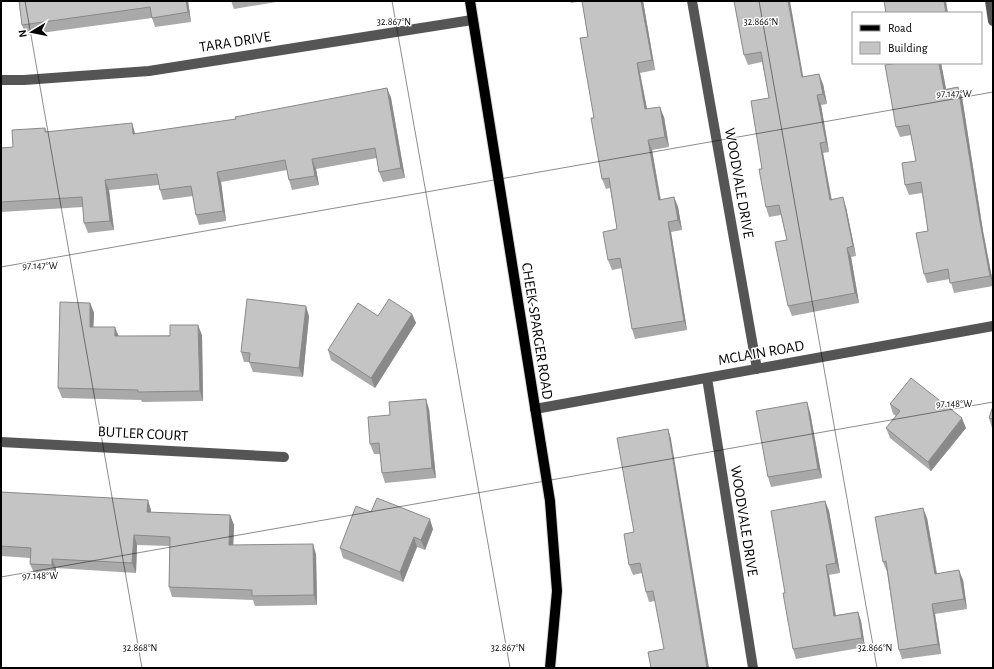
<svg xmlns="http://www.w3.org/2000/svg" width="994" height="669" viewBox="0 0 994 669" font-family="'Alegreya Sans',sans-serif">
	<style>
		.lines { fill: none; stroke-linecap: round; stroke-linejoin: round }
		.major-casing { stroke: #dbdbdb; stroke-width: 12 }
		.minor { stroke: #555; stroke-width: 10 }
		.major { stroke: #000; stroke-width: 10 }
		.wall { fill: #a9a9a9 }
		.shaded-wall { fill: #898989 }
		.building { fill: #c4c4c4; stroke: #898989 }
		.ticks { fill: none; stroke: #000; stroke-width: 1; stroke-opacity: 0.45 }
		.labels { text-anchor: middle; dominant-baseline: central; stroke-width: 3; stroke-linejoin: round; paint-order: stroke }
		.street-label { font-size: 15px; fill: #000; stroke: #fff }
		.ticks-label { font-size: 10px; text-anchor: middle; fill: #000; stroke: #fff; stroke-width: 3; stroke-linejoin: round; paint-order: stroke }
	</style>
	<rect width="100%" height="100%" fill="#fff"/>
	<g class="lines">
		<defs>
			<path id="major" d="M 470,1 L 550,501 L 557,591 L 550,668"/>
		</defs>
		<use href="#major" class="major-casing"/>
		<path class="minor" d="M 692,1 L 757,369
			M 990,1 L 993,21
			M 1,80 L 24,80 L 149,71 L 472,20
			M 707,378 L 753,668
			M 535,409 L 993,326
			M 1,442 L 284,457"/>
		<use href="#major" class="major"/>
	</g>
	<path class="wall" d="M 19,1 L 188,1 L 191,22 L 155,27 L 152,18 L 26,35 L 22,25 Z
		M 231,1 L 282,1 L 234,9 Z
		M 570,1 L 643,1 L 655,70 L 640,73 L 647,109 L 664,117 L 669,147 L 652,150 L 661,200 L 674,197 L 678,207 L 682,230 L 671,232 L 687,330 L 635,339 L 632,329 L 622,268 L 612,270 L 608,260 L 617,229 L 610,188 L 606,189 L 602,179 L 594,118 L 588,37 L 582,1 L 571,3 Z
		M 734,1 L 803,77 L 823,84 L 827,104 L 821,105 L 829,152 L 823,153 L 832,200 L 846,207 L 856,256 L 851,257 L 859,303 L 792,316 L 788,306 L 787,240 L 781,215 L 769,217 L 766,207 L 762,169 L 769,98 L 762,62 L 748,65 L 744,55 Z
		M 898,63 L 941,63 L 946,89 L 958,87 L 962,97 L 983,231 L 993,282 L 993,286 L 954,293 L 950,279 L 927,283 L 924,274 L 928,231 L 922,193 L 909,195 L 905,185 L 916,161 L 911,135 L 900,137 L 896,127 Z
		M 387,88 L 391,98 L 405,178 L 383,182 L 379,172 L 377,158 L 316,169 L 319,185 L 292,190 L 289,180 L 287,170 L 221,182 L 226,221 L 199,225 L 196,215 L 193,196 L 163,200 L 160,190 L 159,185 L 109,190 L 114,230 L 88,233 L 84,223 L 83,207 L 1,212 L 1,148 L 13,147 L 45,128 L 47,132 L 135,134 L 236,119 Z
		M 90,303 L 94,313 L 93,327 L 118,336 L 202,335 L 203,401 L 142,402 L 141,400 L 62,398 L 58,388 Z
		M 412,314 L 416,323 L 375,388 L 331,360 L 328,350 L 378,316 Z
		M 309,316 L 303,377 L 253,372 L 249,362 L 244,362 L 241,352 Z
		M 890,404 L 966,428 L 931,471 L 890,438 L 886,428 L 896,416 L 893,414 Z
		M 993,406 L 993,428 L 992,428 L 989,418 Z
		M 429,409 L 436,478 L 385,483 L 382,473 L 380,454 L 374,454 L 370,444 L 390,415 Z
		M 810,412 L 822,478 L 771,487 L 768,477 Z
		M 668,429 L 671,439 L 655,601 L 649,602 L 646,592 L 642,573 L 633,575 L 629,565 L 634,532 Z
		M 1,492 L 151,510 L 151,513 L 230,515 L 234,525 L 233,545 L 316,554 L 317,605 L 255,606 L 253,600 L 172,597 L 169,587 L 170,546 L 137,545 L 136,573 L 56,568 L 56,574 L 34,573 L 30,564 L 30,558 L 1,556 Z
		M 825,501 L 829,511 L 840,573 L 829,575 L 836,615 L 858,612 L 861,621 L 865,647 L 796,659 L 793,649 L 785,593 Z
		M 371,512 L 433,529 L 425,550 L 417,547 L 403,582 L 343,558 L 340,548 Z
		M 927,518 L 937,573 L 963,580 L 967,609 L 935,614 L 941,654 L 902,659 L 899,650 L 887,572 L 883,562 Z"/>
	<path class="shaded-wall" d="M 186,1 L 188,1 L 191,22 L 188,12 Z
		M 641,1 L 643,1 L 655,70 L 652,60 Z
		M 788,1 L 790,1 L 805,87 L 802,77 Z
		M 944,1 L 946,1 L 948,13 L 946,13 Z
		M 637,63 L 640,73 L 649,119 L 645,109 Z
		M 939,63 L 941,63 L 948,99 L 944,90 Z
		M 819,74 L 823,84 L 827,104 L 823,94 Z
		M 958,87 L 962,97 L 983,231 L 993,284 L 990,276 L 980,222 Z
		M 387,88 L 391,98 L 405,178 L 401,168 Z
		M 817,95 L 821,105 L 829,152 L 826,142 Z
		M 660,107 L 664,117 L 669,147 L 665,137 Z
		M 132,123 L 135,133 L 136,144 L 133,134 Z
		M 648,140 L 652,150 L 662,210 L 659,200 Z
		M 820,143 L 823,153 L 833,210 L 830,200 Z
		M 312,159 L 316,169 L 319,185 L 315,176 Z
		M 217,172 L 221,182 L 226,221 L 223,211 Z
		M 105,180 L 109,190 L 114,230 L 110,221 Z
		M 674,197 L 678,207 L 682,230 L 678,220 Z
		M 843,197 L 846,207 L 856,256 L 853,246 Z
		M 668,222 L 671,232 L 687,330 L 684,321 Z
		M 847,248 L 851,257 L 859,303 L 855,293 Z
		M 90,303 L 94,313 L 93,337 L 90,327 Z
		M 306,306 L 309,316 L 303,377 L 299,368 Z
		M 412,314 L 416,323 L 375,388 L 371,378 Z
		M 198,325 L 202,335 L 203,401 L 200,391 Z
		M 115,327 L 119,337 L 115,336 Z
		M 1,328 L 2,330 L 1,392 Z
		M 426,399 L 429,409 L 436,478 L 432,468 Z
		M 807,402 L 810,412 L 822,478 L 818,469 Z
		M 962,418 L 966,428 L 931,471 L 928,462 Z
		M 668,429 L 671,439 L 709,668 L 707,668 Z
		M 148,500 L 151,510 L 150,522 L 147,512 Z
		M 825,501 L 829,511 L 840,573 L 836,563 Z
		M 923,508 L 927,518 L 938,583 L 935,574 Z
		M 230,515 L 234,525 L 233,555 L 229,545 Z
		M 430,519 L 433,529 L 425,550 L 421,540 Z
		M 134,535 L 137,545 L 136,573 L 132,563 Z
		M 414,537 L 417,547 L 403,582 L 400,572 Z
		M 313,544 L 316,554 L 317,605 L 314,595 Z
		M 52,559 L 56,568 L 56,574 L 52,565 Z
		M 826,565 L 829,575 L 837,625 L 834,616 Z
		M 959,570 L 963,580 L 967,609 L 964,599 Z
		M 932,604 L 935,614 L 941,654 L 938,644 Z
		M 858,612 L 861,621 L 865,647 L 862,638 Z"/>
	<path class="building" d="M 19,1 L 186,1 L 188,12 L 152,18 L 150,7 L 22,25 Z
		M 582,1 L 641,1 L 652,60 L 637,63 L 645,109 L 660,107 L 665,137 L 648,140 L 659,200 L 674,197 L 678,220 L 668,222 L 684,321 L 632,329 L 620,258 L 608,260 L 603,232 L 617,229 L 609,178 L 602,179 L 591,118 L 594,118 L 580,38 L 588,37 Z
		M 734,1 L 788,1 L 802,77 L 819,74 L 823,94 L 817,95 L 826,142 L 820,143 L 830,200 L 843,197 L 853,246 L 847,248 L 855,293 L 788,306 L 775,242 L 787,240 L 779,205 L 766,207 L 759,169 L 762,169 L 751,101 L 769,98 L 761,52 L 744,55 Z
		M 884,1 L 944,1 L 946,13 L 886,13 Z
		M 898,63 L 939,63 L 944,90 L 958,87 L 980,222 L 990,276 L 950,283 L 948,269 L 924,274 L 916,233 L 928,231 L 921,182 L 905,185 L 902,163 L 916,161 L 909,125 L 896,127 L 885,65 Z
		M 387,88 L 401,168 L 379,172 L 375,148 L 312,159 L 315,176 L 289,180 L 285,160 L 217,172 L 223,211 L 196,215 L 191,186 L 160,190 L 157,174 L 105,180 L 110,221 L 84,223 L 82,197 L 1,202 L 1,148 L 13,147 L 12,130 L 45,128 L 45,132 L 132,123 L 133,134 L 236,119 L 235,117 Z
		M 247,299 L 306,306 L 299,368 L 249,362 L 250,353 L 241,352 Z
		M 389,299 L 412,314 L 371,378 L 328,350 L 358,303 L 378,316 Z
		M 60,302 L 90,303 L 90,327 L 115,327 L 115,336 L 170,336 L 170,325 L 198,325 L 200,391 L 138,392 L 138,390 L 58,388 Z
		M 911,378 L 962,418 L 928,462 L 886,428 L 900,411 L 890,404 Z
		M 426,399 L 432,468 L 382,473 L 379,443 L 370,444 L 368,417 L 390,415 L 389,402 Z
		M 807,402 L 818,469 L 768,477 L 756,411 Z
		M 993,406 L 993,419 L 989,418 Z
		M 668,429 L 707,668 L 651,668 L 648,652 L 664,649 L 653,591 L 646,592 L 640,563 L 629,565 L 624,534 L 634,532 L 617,438 Z
		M 1,492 L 148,500 L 147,512 L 230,515 L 229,545 L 313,544 L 314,595 L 252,596 L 252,590 L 169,587 L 170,537 L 134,535 L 132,563 L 52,559 L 52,565 L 30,564 L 31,548 L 1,546 Z
		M 377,498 L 430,519 L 421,540 L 414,537 L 400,572 L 340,548 L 356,506 L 371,512 Z
		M 825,501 L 836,563 L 826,565 L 834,616 L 858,612 L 862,638 L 793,649 L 783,593 L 785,593 L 771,511 Z
		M 923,508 L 935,574 L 959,570 L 964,599 L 932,604 L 938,644 L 899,650 L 886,561 L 883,562 L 875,517 Z"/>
	<path class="ticks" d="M 25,1 L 142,668M 392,1 L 510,668M 759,1 L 877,668M 1,267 L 993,92M 1,577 L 993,402"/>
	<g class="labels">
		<g class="street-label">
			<text transform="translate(235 42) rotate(-9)">TARA DRIVE</text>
			<text transform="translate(739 183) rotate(80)">WOODVALE DRIVE</text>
			<text transform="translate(537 331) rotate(81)">CHEEK-SPARGER ROAD</text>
			<text transform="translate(761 353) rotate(-10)">MCLAIN ROAD</text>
			<text transform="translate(143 434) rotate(3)">BUTLER COURT</text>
			<text transform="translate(744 521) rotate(81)">WOODVALE DRIVE</text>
		</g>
	</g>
	<g class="ticks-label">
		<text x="394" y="25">32.867°N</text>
		<text x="761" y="25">32.866°N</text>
		<text x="954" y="97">97.147°W</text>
		<text x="40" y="269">97.147°W</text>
		<text x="954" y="407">97.148°W</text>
		<text x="40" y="579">97.148°W</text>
		<text x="140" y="651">32.868°N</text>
		<text x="508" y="651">32.867°N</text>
		<text x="875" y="651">32.866°N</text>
	</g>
	<rect width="994" height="669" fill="none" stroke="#000000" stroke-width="4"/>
	<rect x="852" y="12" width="130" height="52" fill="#ffffff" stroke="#999999"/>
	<rect x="860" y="25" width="20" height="6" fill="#000000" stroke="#999999"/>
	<text x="888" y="32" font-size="12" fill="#000000">Road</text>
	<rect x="860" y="42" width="20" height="12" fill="#c4c4c4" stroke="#999999"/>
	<text x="888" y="52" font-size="12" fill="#000000">Building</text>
	<g transform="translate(32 32) rotate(260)" stroke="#ffffff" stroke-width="3" paint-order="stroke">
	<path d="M0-3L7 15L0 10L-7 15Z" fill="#000000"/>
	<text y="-6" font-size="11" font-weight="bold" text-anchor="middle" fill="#000000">N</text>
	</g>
</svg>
